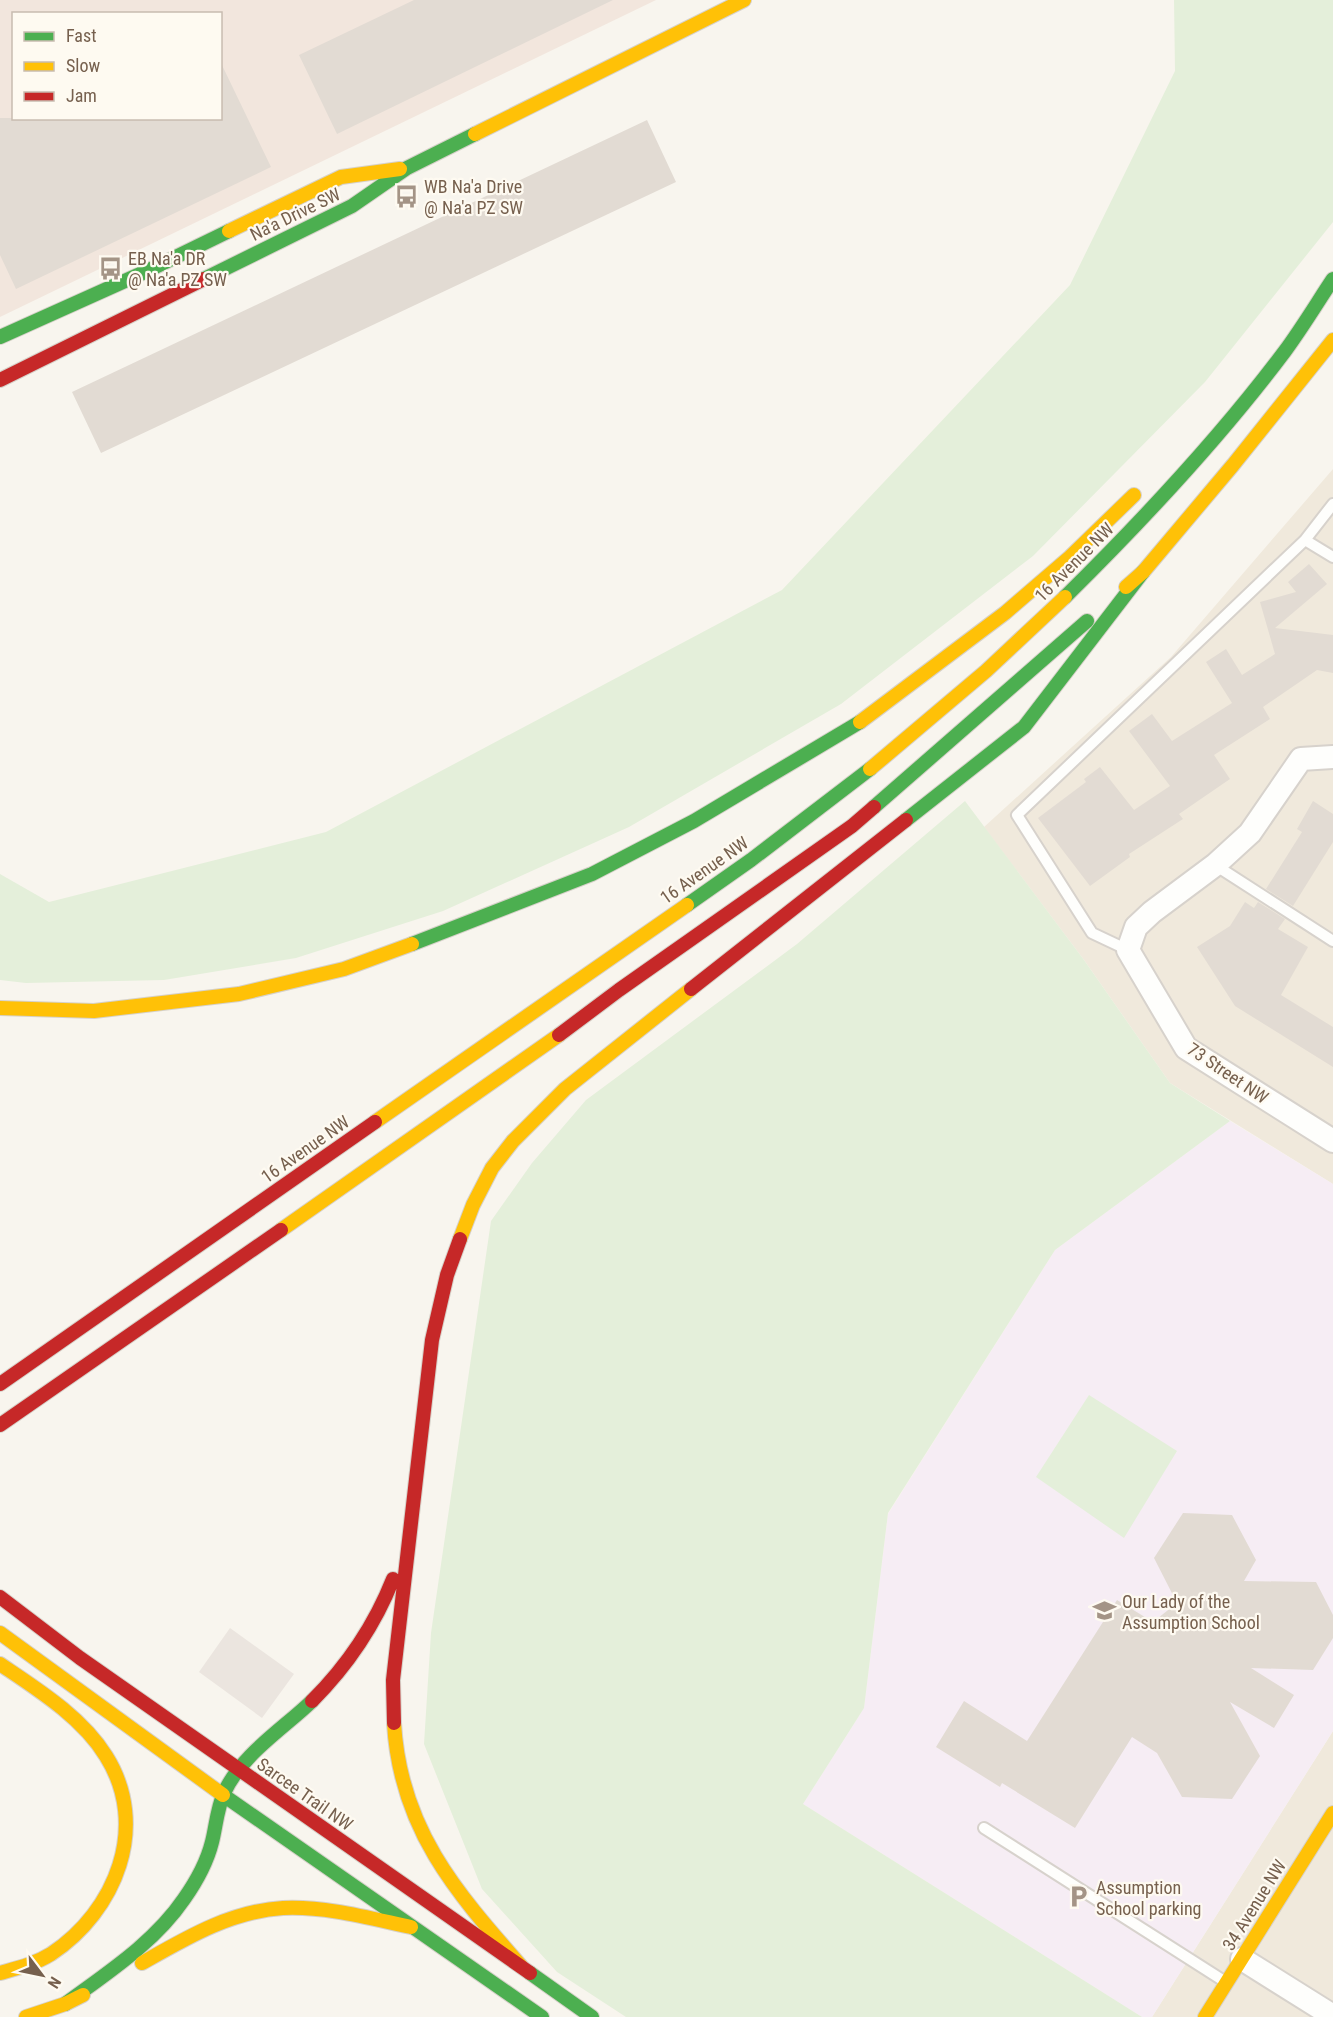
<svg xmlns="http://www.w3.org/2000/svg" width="1333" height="2017" viewBox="0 0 1333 2017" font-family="'Roboto Condensed',sans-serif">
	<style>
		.residential { fill: #f0e9dc }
		.commercial { fill: #f2e6dd; fill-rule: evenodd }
		.industrial { fill: #ebe5df }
		.education { fill: #f6edf4 }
		.green { fill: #e4efda }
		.building { fill: #e2dbd3 }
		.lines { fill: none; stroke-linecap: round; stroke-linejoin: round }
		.lane-casing { stroke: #d7d2cc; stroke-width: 14 }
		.street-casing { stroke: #d7d2cc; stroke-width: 26 }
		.fast-casing { stroke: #d6d1c9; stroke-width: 16 }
		.slow-casing { stroke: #d6d1c9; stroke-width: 16 }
		.jam-casing { stroke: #d6d1c9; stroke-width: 16 }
		.lane { stroke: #fefefc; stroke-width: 10 }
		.street { stroke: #fefefc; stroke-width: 22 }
		.fast { stroke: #4caf50; stroke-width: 14 }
		.slow { stroke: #ffc107; stroke-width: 14 }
		.jam { stroke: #c62828; stroke-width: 14 }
		.labels { text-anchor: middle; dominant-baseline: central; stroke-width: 4.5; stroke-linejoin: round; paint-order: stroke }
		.poi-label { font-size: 18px; fill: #76604e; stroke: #fefaf1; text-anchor: start }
		.street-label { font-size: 18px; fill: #76604e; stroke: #fefaf1 }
	</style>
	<rect width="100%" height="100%" fill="#f8f5ee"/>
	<path class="residential" d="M 1333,469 L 1333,1184 L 1170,1083 L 1084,960 L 984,827 L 1171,657 Z
		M 1333,1731 L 1333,2017 L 1152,2017 Z"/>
	<path class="commercial" d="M 0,0 L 656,0 L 0,317 ZM 14,14 L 220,14 L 220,118 L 14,118 Z"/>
	<path class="industrial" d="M 230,1628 L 294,1674 L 262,1718 L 199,1672 Z"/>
	<path class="education" d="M 1230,1121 L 1333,1184 L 1333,1731 L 1152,2017 L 1142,2017 L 803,1804 L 864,1708 L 888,1514 L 1055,1250 Z"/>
	<path class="green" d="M 1174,0 L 1333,0 L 1333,222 L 1205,382 L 1033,556 L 841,704 L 629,827 L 443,911 L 296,958 L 164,980 L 26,983 L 0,980 L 0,874 L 49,902 L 326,832 L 782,590 L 1070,285 L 1175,71 Z
		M 965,801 L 1084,960 L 1170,1083 L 1230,1121 L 1055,1250 L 888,1513 L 864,1708 L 803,1804 L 1142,2017 L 626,2017 L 557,1972 L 482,1889 L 424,1744 L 431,1633 L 491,1221 L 532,1163 L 586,1100 L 797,944 Z
		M 1089,1395 L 1177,1451 L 1124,1538 L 1036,1477 Z"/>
	<path class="building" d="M 414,0 L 613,0 L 337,134 L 299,55 Z
		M 220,61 L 271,167 L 16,289 L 0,255 L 0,118 L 220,118 Z
		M 647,120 L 676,182 L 101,453 L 72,392 Z
		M 1309,564 L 1327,584 L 1275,628 L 1333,635 L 1333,673 L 1317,670 L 1263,707 L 1270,719 L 1214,755 L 1230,779 L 1179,814 L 1183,819 L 1129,854 L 1130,857 L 1090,886 L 1038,818 L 1086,782 L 1084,779 L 1100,767 L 1134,810 L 1170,786 L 1129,731 L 1152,714 L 1172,741 L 1232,703 L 1206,662 L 1226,649 L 1242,675 L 1275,654 L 1260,602 L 1296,592 L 1288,582 Z
		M 1313,801 L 1333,814 L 1333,842 L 1293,906 L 1266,889 L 1302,832 L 1297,829 Z
		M 1245,902 L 1254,908 L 1258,902 L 1285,919 L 1278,929 L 1308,947 L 1281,995 L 1333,1027 L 1333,1067 L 1235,1006 L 1197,947 L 1230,926 Z
		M 1183,1513 L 1232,1515 L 1256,1560 L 1244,1581 L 1316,1582 L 1333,1615 L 1333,1638 L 1313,1670 L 1251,1668 L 1294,1695 L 1274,1728 L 1230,1702 L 1260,1756 L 1232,1799 L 1182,1797 L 1157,1753 L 1132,1737 L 1075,1828 L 1002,1783 L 1000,1787 L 936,1747 L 964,1701 L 1027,1741 L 1117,1600 L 1153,1622 L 1177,1603 L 1154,1558 Z"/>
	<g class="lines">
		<defs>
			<path id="lane" d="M 1305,540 L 1333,557
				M 1215,865 L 1333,941
				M 1128,950 L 1092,933 L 1017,815 L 1305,540 L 1333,504
				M 984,1828 L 1224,1981"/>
			<path id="street" d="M 1333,757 L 1301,759 L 1250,833 L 1215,865 L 1152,912 L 1136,927 L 1128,950 L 1186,1048 L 1333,1141
				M 1242,1959 L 1333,2016"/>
			<path id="fast" d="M 204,279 L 352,206 L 407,168 L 475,134
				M 0,337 L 147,271 L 229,231
				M 1065,597 C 1143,520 1219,439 1285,351 C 1302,328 1317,303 1333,279
				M 874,807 L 1087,621
				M 906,820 L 1024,727 L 1143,572
				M 687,905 L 751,860 L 870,769
				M 412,944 L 592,874 L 694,821 L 860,722
				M 223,1795 L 542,2017
				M 530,1973 L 592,2017
				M 65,2004 C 107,1973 154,1943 184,1899 C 196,1882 207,1862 212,1842 C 216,1826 217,1809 224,1793 C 241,1755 283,1729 312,1701"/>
			<path id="slow" d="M 475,134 L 744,0
				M 229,231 L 341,177 L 400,169
				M 1126,587 L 1143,572 L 1233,465 L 1333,340
				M 860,722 L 1005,613 L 1070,557 L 1134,495
				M 870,769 L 986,671 L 1065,597
				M 0,1008 L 94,1011 L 239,994 L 344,969 L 412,944
				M 375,1122 L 687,905
				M 281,1230 L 559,1035
				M 460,1239 L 473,1205 L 492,1168 L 513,1141 L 565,1089 L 691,989
				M 0,1633 L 223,1795
				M 0,1664 C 37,1689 82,1717 106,1756 C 150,1826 116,1911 51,1954 C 35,1964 18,1968 0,1973
				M 394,1723 C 400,1828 455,1891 521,1966
				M 142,1963 C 186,1938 231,1911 283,1908 C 326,1906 369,1918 411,1927
				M 26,2017 L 65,2004 L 83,1995
				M 1205,2017 L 1333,1813"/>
			<path id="jam" d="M 0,380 L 204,279
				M 691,989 L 906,820
				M 559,1035 L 619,990 L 852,826 L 874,807
				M 0,1384 L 375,1122
				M 0,1425 L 281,1230
				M 0,1597 L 80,1658 L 240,1770
				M 312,1701 C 348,1665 374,1627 393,1579
				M 394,1723 L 393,1680 L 432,1340 L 447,1275 L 460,1239
				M 240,1770 L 530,1973"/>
		</defs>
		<use href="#lane" class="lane-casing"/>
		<use href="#street" class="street-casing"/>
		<use href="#fast" class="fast-casing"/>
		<use href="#slow" class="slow-casing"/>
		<use href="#jam" class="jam-casing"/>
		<use href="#lane" class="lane"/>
		<use href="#street" class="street"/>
		<use href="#fast" class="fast"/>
		<use href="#slow" class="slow"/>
		<use href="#jam" class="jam"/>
	</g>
	<defs>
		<symbol id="bus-bare" viewBox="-9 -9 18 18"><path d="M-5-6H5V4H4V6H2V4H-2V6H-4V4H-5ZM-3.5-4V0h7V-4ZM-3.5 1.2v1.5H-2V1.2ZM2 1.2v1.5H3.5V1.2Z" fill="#a49486" stroke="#fefaf1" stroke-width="2.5" paint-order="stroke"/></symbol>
		<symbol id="school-bare" viewBox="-9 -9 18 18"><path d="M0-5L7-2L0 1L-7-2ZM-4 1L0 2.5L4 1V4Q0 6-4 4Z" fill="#a49486" stroke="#fefaf1" stroke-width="2.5" paint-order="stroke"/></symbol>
		<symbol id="parking-bare" viewBox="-9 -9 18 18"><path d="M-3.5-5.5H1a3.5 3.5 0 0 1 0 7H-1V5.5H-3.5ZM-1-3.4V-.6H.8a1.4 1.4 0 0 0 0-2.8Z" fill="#a49486" stroke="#fefaf1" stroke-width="2.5" paint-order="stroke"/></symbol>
	</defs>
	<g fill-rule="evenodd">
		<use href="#bus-bare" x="390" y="180" width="33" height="33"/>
		<use href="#bus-bare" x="94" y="252" width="33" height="33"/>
		<use href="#school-bare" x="1088" y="1594" width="33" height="33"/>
		<use href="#parking-bare" x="1062" y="1880" width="33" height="33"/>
	</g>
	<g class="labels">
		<g class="poi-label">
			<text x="424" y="186">WB Na'a Drive<tspan x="424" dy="21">@ Na'a PZ SW</tspan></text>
			<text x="128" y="258">EB Na'a DR<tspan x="128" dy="21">@ Na'a PZ SW</tspan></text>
			<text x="1122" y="1601">Our Lady of the<tspan x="1122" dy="21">Assumption School</tspan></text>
			<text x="1096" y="1887">Assumption<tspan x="1096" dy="21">School parking</tspan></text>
		</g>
		<g class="street-label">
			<text transform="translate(295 214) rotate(-26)">Na'a Drive SW</text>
			<text transform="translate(1074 562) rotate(-45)">16 Avenue NW</text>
			<text transform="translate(704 870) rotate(-35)">16 Avenue NW</text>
			<text transform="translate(1228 1073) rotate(34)">73 Street NW</text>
			<text transform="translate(305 1149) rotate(-35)">16 Avenue NW</text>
			<text transform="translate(305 1794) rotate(35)">Sarcee Trail NW</text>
			<text transform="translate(1254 1905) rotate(-58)">34 Avenue NW</text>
		</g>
	</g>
	<rect x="12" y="12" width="210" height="108" fill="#fefaf1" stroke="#c8bcb0" stroke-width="1.5"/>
	<rect x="24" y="32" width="30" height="9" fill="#4caf50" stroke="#c8bcb0" stroke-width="1.5"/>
	<text x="66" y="42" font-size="18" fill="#76604e">Fast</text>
	<rect x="24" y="62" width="30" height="9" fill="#ffc107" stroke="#c8bcb0" stroke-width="1.5"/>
	<text x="66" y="72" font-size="18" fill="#76604e">Slow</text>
	<rect x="24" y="92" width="30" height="9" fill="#c62828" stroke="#c8bcb0" stroke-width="1.5"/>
	<text x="66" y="102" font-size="18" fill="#76604e">Jam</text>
	<g transform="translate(42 1975) rotate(122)" stroke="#fefaf1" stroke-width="4.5" paint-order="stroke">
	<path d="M0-4.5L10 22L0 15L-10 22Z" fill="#76604e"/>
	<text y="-9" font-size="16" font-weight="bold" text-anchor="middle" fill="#76604e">N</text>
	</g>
</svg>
